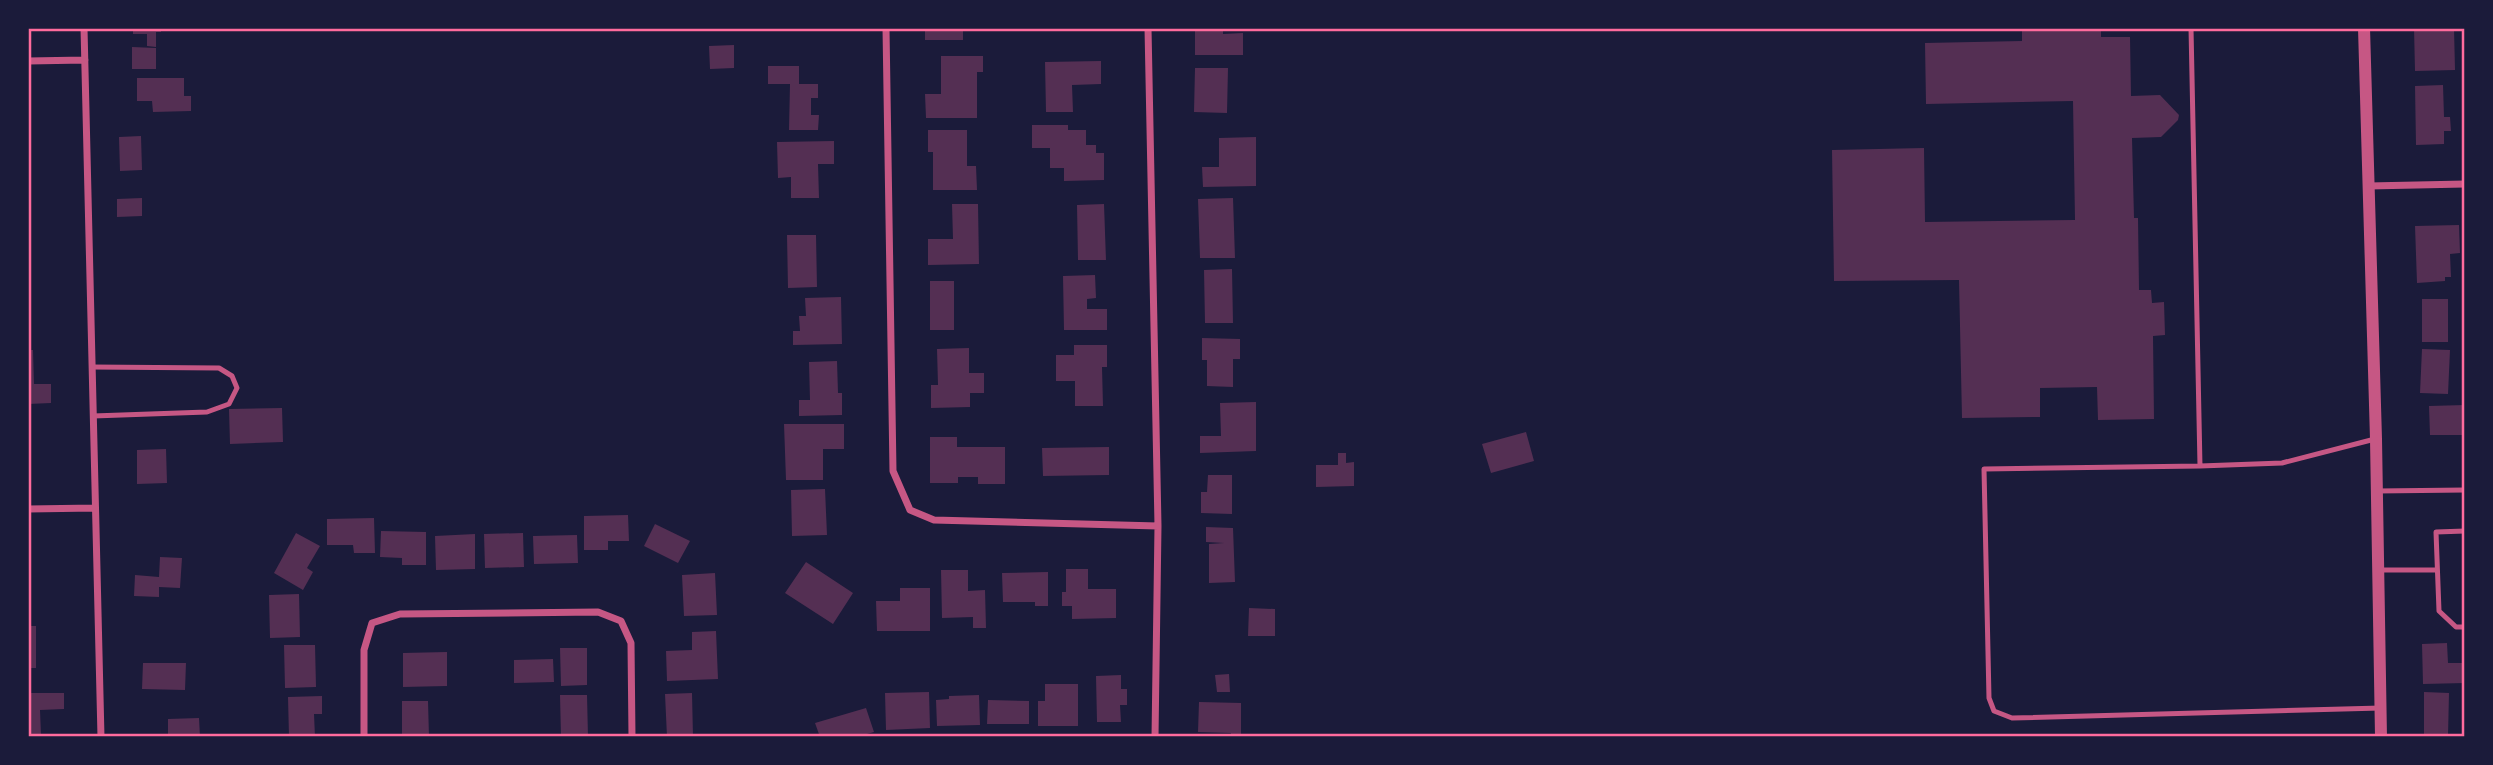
<svg xmlns="http://www.w3.org/2000/svg" width="2493" height="765" viewBox="0 0 2493 765" font-family="Poppins,sans-serif">
	<style>
		.building { fill: #542f53 }
		.lines { fill: none; stroke-linecap: round; stroke-linejoin: round }
		.service { stroke: #c65784; stroke-width: 5 }
		.minor { stroke: #c65784; stroke-width: 7 }
		.tertiary { stroke: #c65784; stroke-width: 12 }
		.neatline { fill: none; stroke: #ff6b9d; stroke-width: 2.5 }
	</style>
	<rect width="100%" height="100%" fill="#1b1b3a"/>
	<path class="building" d="M 133,28 L 161,28 L 161,32 L 156,32 L 156,47 L 147,46 L 147,34 L 133,34 Z
		M 925,28 L 963,28 L 963,40 L 925,40 Z
		M 1195,28 L 1223,28 L 1223,34 L 1243,33 L 1243,55 L 1195,55 Z
		M 2414,28 L 2454,28 L 2455,70 L 2415,71 Z
		M 2101,30 L 2101,37 L 2130,37 L 2131,96 L 2160,95 L 2179,115 L 2178,120 L 2161,137 L 2132,138 L 2134,218 L 2138,218 L 2139,290 L 2151,290 L 2152,303 L 2164,302 L 2165,335 L 2153,336 L 2154,419 L 2098,420 L 2097,387 L 2040,388 L 2040,417 L 1962,418 L 1959,280 L 1834,281 L 1832,150 L 1924,148 L 1925,222 L 2075,220 L 2073,101 L 1926,104 L 1925,43 L 2022,41 L 2022,31 Z
		M 734,45 L 734,68 L 710,69 L 709,46 Z
		M 132,47 L 156,48 L 156,69 L 132,69 Z
		M 941,56 L 983,56 L 983,72 L 977,72 L 977,118 L 926,118 L 925,94 L 941,94 Z
		M 1101,61 L 1101,84 L 1072,85 L 1073,112 L 1046,112 L 1045,62 Z
		M 768,66 L 799,66 L 799,84 L 818,84 L 818,98 L 811,98 L 811,115 L 819,115 L 818,130 L 789,130 L 790,84 L 768,84 Z
		M 1195,68 L 1228,68 L 1227,113 L 1194,112 Z
		M 137,78 L 184,78 L 184,96 L 191,96 L 191,111 L 153,112 L 152,101 L 137,101 Z
		M 2443,85 L 2444,117 L 2450,117 L 2451,131 L 2444,131 L 2444,144 L 2416,145 L 2415,86 Z
		M 1032,125 L 1068,125 L 1068,130 L 1086,130 L 1086,145 L 1096,145 L 1096,153 L 1104,153 L 1104,180 L 1064,181 L 1064,168 L 1050,168 L 1050,148 L 1032,148 Z
		M 928,130 L 967,130 L 967,166 L 976,166 L 977,190 L 933,190 L 933,152 L 928,152 Z
		M 141,136 L 142,170 L 120,171 L 119,137 Z
		M 1256,137 L 1256,186 L 1203,187 L 1202,167 L 1219,167 L 1219,138 Z
		M 834,141 L 834,164 L 818,164 L 819,198 L 791,198 L 791,177 L 778,178 L 777,142 Z
		M 142,198 L 142,216 L 117,217 L 117,199 Z
		M 1233,198 L 1235,258 L 1200,258 L 1198,199 Z
		M 952,204 L 978,204 L 979,264 L 928,265 L 928,239 L 953,239 Z
		M 1104,204 L 1106,260 L 1078,260 L 1077,205 Z
		M 2459,225 L 2460,253 L 2450,254 L 2451,277 L 2445,277 L 2445,281 L 2417,283 L 2415,226 Z
		M 787,235 L 816,235 L 817,287 L 788,288 Z
		M 1232,269 L 1233,323 L 1205,323 L 1204,270 Z
		M 1095,275 L 1096,298 L 1087,299 L 1087,309 L 1107,309 L 1107,330 L 1064,330 L 1063,276 Z
		M 930,281 L 954,281 L 954,330 L 930,330 Z
		M 841,297 L 842,344 L 793,345 L 793,331 L 800,331 L 799,316 L 806,316 L 805,298 Z
		M 2422,299 L 2448,299 L 2448,342 L 2422,342 Z
		M 1202,338 L 1240,339 L 1240,359 L 1233,359 L 1233,387 L 1207,386 L 1207,360 L 1202,360 Z
		M 1074,345 L 1107,345 L 1107,367 L 1102,367 L 1103,406 L 1075,406 L 1075,381 L 1056,381 L 1056,355 L 1074,355 Z
		M 969,348 L 969,373 L 984,373 L 984,393 L 970,393 L 970,407 L 931,408 L 931,385 L 938,385 L 937,349 Z
		M 2422,349 L 2450,350 L 2448,394 L 2420,393 Z
		M 28,350 L 33,350 L 34,384 L 51,384 L 51,403 L 28,404 Z
		M 837,361 L 838,393 L 842,393 L 842,415 L 799,416 L 799,400 L 810,400 L 809,362 Z
		M 1256,402 L 1256,451 L 1200,453 L 1200,436 L 1221,436 L 1220,403 Z
		M 2465,405 L 2465,435 L 2430,435 L 2429,406 Z
		M 282,408 L 283,442 L 230,444 L 229,409 Z
		M 784,424 L 844,424 L 844,449 L 823,449 L 823,480 L 786,480 Z
		M 1526,432 L 1534,461 L 1491,473 L 1482,444 Z
		M 930,437 L 957,437 L 957,447 L 1005,447 L 1005,484 L 978,484 L 978,477 L 958,477 L 958,483 L 930,483 Z
		M 1109,447 L 1109,475 L 1043,476 L 1042,448 Z
		M 166,449 L 167,483 L 137,484 L 137,450 Z
		M 1338,453 L 1346,453 L 1346,463 L 1354,462 L 1354,486 L 1316,487 L 1316,465 L 1338,465 Z
		M 1208,475 L 1232,475 L 1232,514 L 1201,513 L 1201,492 L 1207,492 Z
		M 825,489 L 827,535 L 792,536 L 791,490 Z
		M 628,515 L 629,541 L 608,541 L 608,550 L 584,550 L 584,516 Z
		M 374,518 L 375,553 L 354,553 L 353,545 L 327,545 L 327,519 Z
		M 655,524 L 690,541 L 678,563 L 644,546 Z
		M 1206,527 L 1233,528 L 1235,582 L 1209,583 L 1209,544 L 1224,543 L 1206,542 Z
		M 381,531 L 426,532 L 426,565 L 402,565 L 402,558 L 380,557 Z
		M 296,533 L 320,546 L 307,568 L 313,572 L 303,590 L 274,573 Z
		M 523,533 L 524,567 L 485,568 L 484,534 Z
		M 475,534 L 475,569 L 436,570 L 435,536 Z
		M 577,535 L 578,563 L 534,564 L 533,536 Z
		M 160,557 L 182,558 L 180,588 L 159,587 L 159,597 L 134,596 L 135,575 L 159,577 Z
		M 806,562 L 853,593 L 833,624 L 785,593 Z
		M 1066,569 L 1088,569 L 1088,589 L 1116,589 L 1116,618 L 1072,619 L 1072,606 L 1062,606 L 1062,592 L 1066,592 Z
		M 941,570 L 968,570 L 968,591 L 985,590 L 986,628 L 973,628 L 973,617 L 942,618 Z
		M 1048,572 L 1048,606 L 1035,606 L 1035,602 L 1003,602 L 1002,573 Z
		M 715,573 L 717,615 L 684,616 L 682,575 Z
		M 900,588 L 930,588 L 930,631 L 877,631 L 876,601 L 900,601 Z
		M 299,594 L 300,637 L 270,638 L 269,595 Z
		M 1249,608 L 1275,609 L 1275,636 L 1248,636 Z
		M 28,626 L 36,626 L 36,668 L 28,668 Z
		M 716,631 L 718,679 L 667,681 L 666,651 L 692,650 L 692,632 Z
		M 2447,643 L 2448,663 L 2465,663 L 2465,683 L 2423,684 L 2422,644 Z
		M 284,645 L 315,645 L 316,687 L 285,688 Z
		M 560,648 L 587,648 L 587,685 L 561,686 Z
		M 447,652 L 447,686 L 403,687 L 403,653 Z
		M 553,659 L 554,682 L 514,683 L 514,660 Z
		M 143,663 L 186,663 L 185,690 L 142,689 Z
		M 1229,674 L 1230,692 L 1217,692 L 1215,675 Z
		M 1121,675 L 1121,689 L 1127,689 L 1127,705 L 1120,705 L 1121,722 L 1097,722 L 1096,676 Z
		M 1045,684 L 1078,684 L 1078,726 L 1038,726 L 1038,701 L 1045,701 Z
		M 929,692 L 930,728 L 886,730 L 885,693 Z
		M 2424,692 L 2449,693 L 2448,736 L 2424,735 Z
		M 28,693 L 64,693 L 64,709 L 40,710 L 41,735 L 28,735 Z
		M 692,693 L 693,737 L 667,737 L 665,694 Z
		M 560,695 L 587,695 L 588,737 L 561,737 Z
		M 979,695 L 980,725 L 937,726 L 936,700 L 949,699 L 949,696 Z
		M 322,696 L 322,714 L 314,714 L 315,737 L 289,737 L 288,697 Z
		M 988,700 L 1029,701 L 1029,724 L 987,724 Z
		M 402,701 L 428,701 L 429,737 L 402,737 Z
		M 1199,702 L 1241,703 L 1241,737 L 1230,737 L 1231,733 L 1198,732 Z
		M 866,708 L 874,732 L 856,737 L 820,737 L 815,723 Z
		M 199,718 L 200,737 L 168,737 L 168,719 Z"/>
	<g class="lines">
		<path class="service" d="M 2191,28 L 2200,466 L 2282,463 L 2375,439
			M 92,367 L 219,368 L 232,376 L 237,388 L 229,404 L 207,412 L 93,416
			M 2200,466 L 1984,469 L 1989,698 L 1994,711 L 2012,718 L 2381,708
			M 2377,491 L 2465,490
			M 2465,531 L 2436,532 L 2439,611 L 2456,627 L 2465,627
			M 2378,570 L 2437,570"/>
		<path class="minor" d="M 84,28 L 101,737
			M 886,28 L 893,471 L 910,510 L 934,520 L 1158,526
			M 1148,28 L 1158,526 L 1155,737
			M 28,61 L 85,60
			M 2368,186 L 2465,184
			M 28,509 L 95,508
			M 364,737 L 364,650 L 372,623 L 400,614 L 598,612 L 621,621 L 631,643 L 632,737"/>
		<path class="tertiary" d="M 2364,28 L 2376,439 L 2381,737"/>
	</g>
	<rect width="2493" height="765" fill="none" stroke="#1b1b3a" stroke-width="60"/>
	<rect x="30" y="30" width="2433" height="705" class="neatline"/>
</svg>
